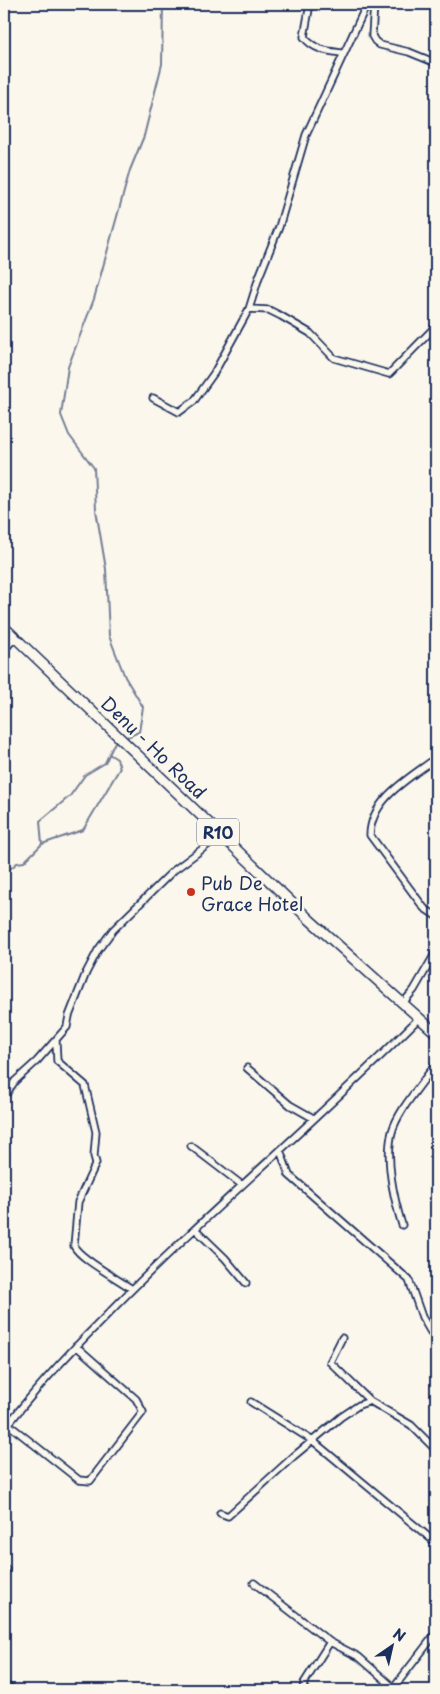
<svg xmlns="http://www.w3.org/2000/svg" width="440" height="1694" viewBox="0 0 440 1694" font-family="'Playpen Sans',sans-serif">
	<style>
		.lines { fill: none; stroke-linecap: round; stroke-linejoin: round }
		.stream { stroke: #747e96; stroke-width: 2 }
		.street-casing { stroke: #1b2f5e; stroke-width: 9 }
		.primary-casing { stroke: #1b2f5e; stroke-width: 12 }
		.street { stroke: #fbf7ec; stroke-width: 5.5 }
		.primary { stroke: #fbf7ec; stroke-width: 9 }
		.poi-dot { fill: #c8321e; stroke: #fbf7ec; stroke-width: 2 }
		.labels { text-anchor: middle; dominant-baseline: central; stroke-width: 5; stroke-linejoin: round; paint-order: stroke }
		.shield { fill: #fbf7ec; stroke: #5e6b89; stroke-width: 1 }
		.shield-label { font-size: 16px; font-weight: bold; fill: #1b2f5e }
		.street-label { font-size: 18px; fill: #1b2f5e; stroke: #fbf7ec }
		.poi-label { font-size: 18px; fill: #1b2f5e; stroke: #fbf7ec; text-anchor: start }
	</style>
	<rect width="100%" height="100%" fill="#fbf7ec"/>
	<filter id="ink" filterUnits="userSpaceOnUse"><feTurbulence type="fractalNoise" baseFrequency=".02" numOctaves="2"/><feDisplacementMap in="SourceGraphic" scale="10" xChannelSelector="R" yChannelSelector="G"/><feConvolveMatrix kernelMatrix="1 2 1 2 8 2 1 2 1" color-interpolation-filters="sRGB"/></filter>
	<g filter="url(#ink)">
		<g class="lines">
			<path class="stream" d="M 127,737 L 139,732 L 143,707 L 125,677 L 109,636 L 106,569 L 96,510 L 94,468 L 69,435 L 61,415 L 68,367 L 94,299 L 130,170 L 144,136 L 162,64 L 163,4
				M 42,844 L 83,830 L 120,768 L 117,759 L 109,754
				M 4,874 L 17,863 L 24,862 L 42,844 L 40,821 L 70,796 L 85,775 L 105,763 L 115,742"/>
			<defs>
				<path id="street" d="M 310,4 L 304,37 C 314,50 327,51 342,53
					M 374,4 L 372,36 L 375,41 L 380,45 L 409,52 L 436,63
					M 249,309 L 269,310 L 281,316 L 310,333 L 334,358 L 389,374 L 436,326
					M 153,398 L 179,412 L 194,401 L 214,373 L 249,309 L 259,277 L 279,227 L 306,135 L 367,4
					M 4,650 L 15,638
					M 436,758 C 410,778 371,798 370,835 L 424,908 L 436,916
					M 402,1004 L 414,990 L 436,952
					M 56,1041 L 57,1061 L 85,1085 L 96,1132 L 94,1156 L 96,1163 L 78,1202 L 74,1246 C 79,1258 118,1279 132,1289
					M 247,1068 L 290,1105 L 313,1118
					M 4,1097 L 15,1081 L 37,1061 L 67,1027 L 69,1016 L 86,973 L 98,950 L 113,930 L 173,871 L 221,835
					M 191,1146 L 242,1185
					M 280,1150 L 289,1175 L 409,1280 L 422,1317 L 436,1341
					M 402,1225 C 394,1199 385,1159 392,1132 C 398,1110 423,1083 436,1063
					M 195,1229 L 225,1258 L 246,1283
					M 342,1338 L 330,1362 L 370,1401
					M 251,1402 L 313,1441 L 436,1543
					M 8,1424 L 79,1480 L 90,1481 L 143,1412 L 136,1399 L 76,1346
					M 4,1430 C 34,1390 67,1355 102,1320 C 203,1215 317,1122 419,1018
					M 220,1513 L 228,1516 L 294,1456 L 341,1417 L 359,1405 L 370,1401 L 411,1425 L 436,1450
					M 4,1572 L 6,1569
					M 254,1583 L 330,1642 L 359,1657 L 394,1688
					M 4,1685 L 14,1690
					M 306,1690 L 303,1688 L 304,1683 L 330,1642
					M 392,1690 L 436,1633"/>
				<path id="primary" d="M 4,627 L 310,920 L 436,1033"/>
			</defs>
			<use href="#street" class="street-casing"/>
			<use href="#primary" class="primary-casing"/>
			<use href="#street" class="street"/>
			<use href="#primary" class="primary"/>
		</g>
	</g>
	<circle class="poi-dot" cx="191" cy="892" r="5"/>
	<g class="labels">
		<rect class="shield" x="197" y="818.5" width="42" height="27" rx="4"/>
		<g class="shield-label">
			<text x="218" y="832">R10</text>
		</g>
		<g class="street-label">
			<text transform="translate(154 747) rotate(44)">Denu - Ho Road</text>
		</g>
		<g class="poi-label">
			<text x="201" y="882">Pub De<tspan x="201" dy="21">Grace Hotel</tspan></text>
		</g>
	</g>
	<rect width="440" height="1694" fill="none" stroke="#fbf7ec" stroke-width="20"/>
	<rect x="10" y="10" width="420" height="1674" fill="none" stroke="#1b2f5e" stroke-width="2" filter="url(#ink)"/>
	<g transform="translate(392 1646) rotate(34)" stroke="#fbf7ec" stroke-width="4" paint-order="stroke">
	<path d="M0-4L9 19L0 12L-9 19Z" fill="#1b2f5e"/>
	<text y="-8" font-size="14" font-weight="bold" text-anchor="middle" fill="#1b2f5e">N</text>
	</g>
</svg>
